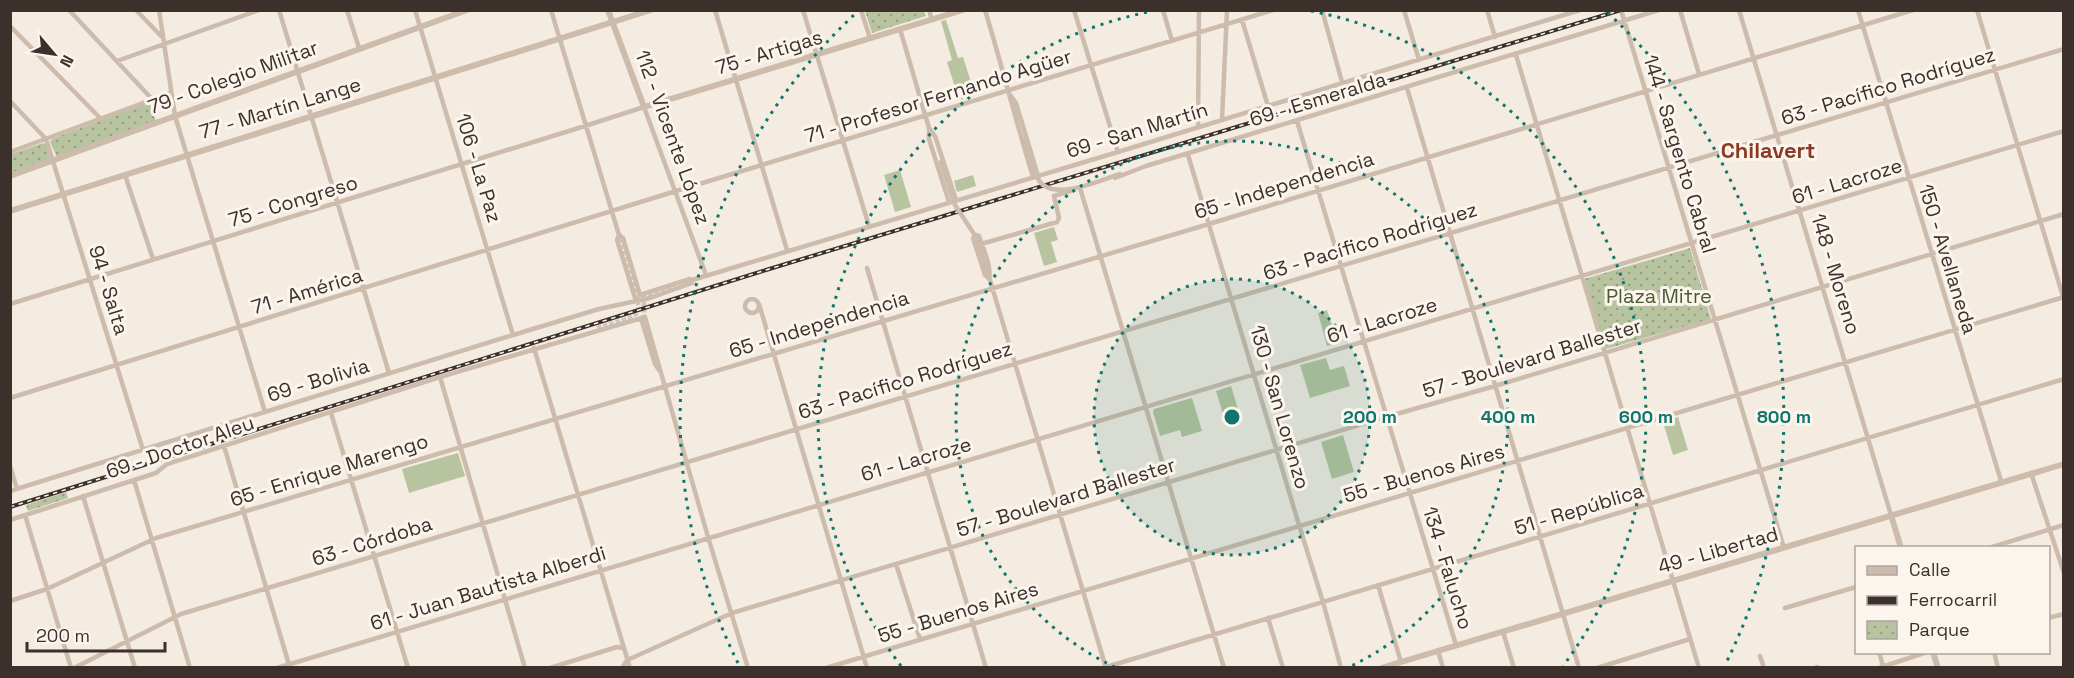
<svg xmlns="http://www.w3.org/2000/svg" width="2074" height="678" viewBox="0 0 2074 678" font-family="'Space Grotesk',sans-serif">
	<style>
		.green { fill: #b8c4a0 }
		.park { fill: url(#park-dots) }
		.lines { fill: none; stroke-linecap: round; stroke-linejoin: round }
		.minor-tunnel { stroke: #cfc6bd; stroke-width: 4.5; stroke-dasharray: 4.5 2; stroke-linecap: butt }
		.minor { stroke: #cdbbac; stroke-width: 4.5 }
		.tertiary { stroke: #cdbbac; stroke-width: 6 }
		.rail-casing { stroke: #3b302b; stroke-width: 4 }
		.rail { stroke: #fbf5ee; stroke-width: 1.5; stroke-dasharray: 4.5; stroke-linecap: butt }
		.minor-bridge { stroke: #cdbbac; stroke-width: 4.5 }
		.ring { fill: none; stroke: #0f766e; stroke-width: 3; stroke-dasharray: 3 6 }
		.labels { text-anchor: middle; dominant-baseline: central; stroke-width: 6; stroke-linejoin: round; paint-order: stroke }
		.street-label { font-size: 20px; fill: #3b302b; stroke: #fbf5ee }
		.park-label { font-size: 20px; fill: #4a5a2e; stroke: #fbf5ee }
		.quarter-label { font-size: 22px; font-weight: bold; fill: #8c3b22; stroke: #fbf5ee }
		.centre { fill: #0f766e; stroke: #fbf5ee; stroke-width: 3 }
		.ring-label { font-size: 18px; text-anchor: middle; font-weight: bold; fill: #0f766e; stroke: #fbf5ee; stroke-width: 6; stroke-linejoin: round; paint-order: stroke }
	</style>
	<defs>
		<pattern id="park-dots" width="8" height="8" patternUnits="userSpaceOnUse" patternTransform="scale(1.5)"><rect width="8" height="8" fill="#b8c4a0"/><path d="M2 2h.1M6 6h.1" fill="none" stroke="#97a083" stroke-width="1.8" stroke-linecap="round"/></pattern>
	</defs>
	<rect width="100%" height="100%" fill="#f4ebe1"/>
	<path class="green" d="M 946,20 L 958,58 L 963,57 L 975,95 L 959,100 L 947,62 L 952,60 L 941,21 Z
		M 900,170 L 911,207 L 895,212 L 884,175 Z
		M 973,175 L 976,186 L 957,192 L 954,181 Z
		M 1054,227 L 1058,240 L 1051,242 L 1057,262 L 1044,266 L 1034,233 Z
		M 1327,310 L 1337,343 L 1327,346 L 1318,313 Z
		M 1326,358 L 1330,370 L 1344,366 L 1350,386 L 1310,398 L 1300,365 Z
		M 1231,386 L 1241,419 L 1226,424 L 1216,391 Z
		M 1192,398 L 1202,431 L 1182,437 L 1180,430 L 1160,436 L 1153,412 L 1154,409 Z
		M 1678,417 L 1688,450 L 1673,455 L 1663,422 Z
		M 1343,435 L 1354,472 L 1332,479 L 1321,442 Z
		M 458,453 L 465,476 L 409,493 L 402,469 Z"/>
	<path class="park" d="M 865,11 L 924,11 L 926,16 L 872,33 Z
		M 149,102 L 156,121 L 57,157 L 56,155 L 50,142 L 52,139 Z
		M 43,143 L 46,144 L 50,160 L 11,174 L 11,154 Z
		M 1690,248 L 1711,319 L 1606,349 L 1584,279 Z
		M 66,492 L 68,498 L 28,511 L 26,505 Z"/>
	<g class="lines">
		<path class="minor-tunnel" d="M 644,319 L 644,298 L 675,286
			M 597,328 L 630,318 L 639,312 L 637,294 L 619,235"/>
		<path class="minor" d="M 69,10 L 152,99
			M 136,10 L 161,36
			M 159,10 L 175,116 L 265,412
			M 279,10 L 389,373
			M 347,10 L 359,48
			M 415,10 L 513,335
			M 551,10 L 619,235 L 623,238 L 640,295 L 690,279
			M 715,10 L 787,250
			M 803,10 L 869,226
			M 861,10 L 870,38
			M 929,10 L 932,20
			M 985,10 C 1002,66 1016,122 1033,177
			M 1074,10 L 1118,152
			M 1163,10 L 1172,41
			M 1322,10 L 1342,82
			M 1404,10 L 1419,60
			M 1487,10 L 1495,37
			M 1621,10 L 1784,548
			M 1680,10 L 1699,74
			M 1739,10 L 1891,515
			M 1858,10 L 2001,481
			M 1977,10 L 2064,300
			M 1242,20 L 1268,106
			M 10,26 L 101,119
			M 900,29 L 929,128 L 929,139 L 949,202
			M 1516,55 L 1699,668
			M 117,61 L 259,10
			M 1407,88 L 1579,668
			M 1011,96 L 1016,103 L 1038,176
			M 10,101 L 46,139 L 143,450
			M 1222,120 L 1227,10
			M 1297,121 L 1456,645
			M 1198,127 L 1199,10
			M 929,128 L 935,136 L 956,200
			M 10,152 L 170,93
			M 1188,155 L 1299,525 L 1323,602 L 1341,668
			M 125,175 L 153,259
			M 1115,178 L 1146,166 L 1659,10
			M 1080,188 L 1224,668
			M 619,235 L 617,240 L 636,301
			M 976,235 L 979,236 C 983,248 992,267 989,279 L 985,275 L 973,238 Z
			M 978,240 L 1106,668
			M 981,244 L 1057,222 L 1059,218 L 1054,196 L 1073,190
			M 867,268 L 986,668
			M 689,281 L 1118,152 L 1580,10
			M745 306a7 7 0 1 1 14 0a7 7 0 1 1-14 0Z
			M 10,304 L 585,126 L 644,107 L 706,275
			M 759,304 L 867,668
			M 641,318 L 655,364 L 659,370
			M 534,348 L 630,668
			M 440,377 L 525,668
			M 10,398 L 676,191 L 1273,10
			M 331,413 L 408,668
			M 224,446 L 290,668
			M 10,466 L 17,489
			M 2031,473 L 2064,573
			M 134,480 L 190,668
			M 10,491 L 513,335 L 599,309 L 650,298 L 692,283
			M 83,496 L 135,668
			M 25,515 L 71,668
			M 10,520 L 156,473 L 167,464 L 440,377 L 645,317 L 708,537 L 748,668
			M 1989,548 L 2064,525
			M 896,564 L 920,639
			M 1378,585 L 1401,662
			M 10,601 L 47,589 L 156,538 L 1209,224 L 1913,10
			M 1785,608 L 1856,587
			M 1268,618 L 1283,668
			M 2048,618 L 2064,614
			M 1503,632 L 1514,668
			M 1438,651 L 1443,668
			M 1879,652 L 1883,666
			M 1994,652 L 1998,668
			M 1760,656 L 1764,668
			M 1817,667 L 1817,668
			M 74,668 L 181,614 L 2064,49
			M 277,668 L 2064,131
			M 550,668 L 617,647 L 623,648
			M 622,668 L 627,660 L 634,657 L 732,613 L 1386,417 L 1495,386 L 2064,214
			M 826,668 L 2064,297
			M 1103,668 L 2064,379
			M 1597,668 L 1690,639
			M 1879,668 L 1927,652"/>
		<path class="tertiary" d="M 608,10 L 644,107 L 963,10
			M 10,176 L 467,10
			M 10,211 L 651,10
			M 1891,515 L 1901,548
			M 1933,652 L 1938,668
			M 1381,668 L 2064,464"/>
		<defs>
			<path id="rail" d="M 10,507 L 766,270 L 1621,10"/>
		</defs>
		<use href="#rail" class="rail-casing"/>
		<use href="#rail" class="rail"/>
		<path class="minor-bridge" d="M 1025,139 C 1029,152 1031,168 1038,179 C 1051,203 1100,180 1120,174
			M 941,162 L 955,205 L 978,240"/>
	</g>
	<circle cx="1232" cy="417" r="138" fill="#0f766e" fill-opacity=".12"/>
	<g class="ring">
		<circle cx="1232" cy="417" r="138"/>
		<path d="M1115 667A276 276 0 1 1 1349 667"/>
		<path d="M901 666A414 414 0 0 1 1153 11M1311 11A414 414 0 0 1 1563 666"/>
		<path d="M738 663A552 552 0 0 1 856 13M1608 13A552 552 0 0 1 1726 663"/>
	</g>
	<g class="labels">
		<g class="street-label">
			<text transform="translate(769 52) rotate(-17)">75 - Artigas</text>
			<text transform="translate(233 77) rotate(-20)">79 - Colegio Militar</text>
			<text transform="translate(1888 86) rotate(-17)">63 - Pacífico Rodríguez</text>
			<text transform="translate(938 96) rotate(-17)">71 - Profesor Fernando Agüer</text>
			<text transform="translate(1318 99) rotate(-17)">69 - Esmeralda</text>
			<text transform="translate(280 108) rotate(-17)">77 - Martín Lange</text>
			<text transform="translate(1137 130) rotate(-17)">69 - San Martín</text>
			<text transform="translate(673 137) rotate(70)">112 - Vicente López</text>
			<text transform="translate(1680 154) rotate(73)">144 - Sargento Cabral</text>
			<text transform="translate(479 168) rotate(73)">106 - La Paz</text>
			<text transform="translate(1847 181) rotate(-17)">61 - Lacroze</text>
			<text transform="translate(1284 185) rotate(-17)">65 - Independencia</text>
			<text transform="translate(293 201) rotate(-17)">75 - Congreso</text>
			<text transform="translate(1370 241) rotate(-17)">63 - Pacífico Rodríguez</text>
			<text transform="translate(1948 259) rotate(73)">150 - Avellaneda</text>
			<text transform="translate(1836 274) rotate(73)">148 - Moreno</text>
			<text transform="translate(109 290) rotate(73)">94 - Salta</text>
			<text transform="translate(307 291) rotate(-17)">71 - América</text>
			<text transform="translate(1382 320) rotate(-17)">61 - Lacroze</text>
			<text transform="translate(819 324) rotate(-17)">65 - Independencia</text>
			<text transform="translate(1532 358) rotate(-17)">57 - Boulevard Ballester</text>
			<text transform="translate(318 380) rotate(-17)">69 - Bolivia</text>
			<text transform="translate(905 380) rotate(-17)">63 - Pacífico Rodríguez</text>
			<text transform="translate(1280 407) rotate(74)">130 - San Lorenzo</text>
			<text transform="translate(180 447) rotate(-19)">69 - Doctor Aleu</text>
			<text transform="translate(916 459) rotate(-16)">61 - Lacroze</text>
			<text transform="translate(329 470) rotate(-17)">65 - Enrique Marengo</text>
			<text transform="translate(1424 473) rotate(-16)">55 - Buenos Aires</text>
			<text transform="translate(1066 497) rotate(-17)">57 - Boulevard Ballester</text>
			<text transform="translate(1579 509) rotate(-17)">51 - República</text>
			<text transform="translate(372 541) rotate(-17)">63 - Córdoba</text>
			<text transform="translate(1718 550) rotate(-16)">49 - Libertad</text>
			<text transform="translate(1448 568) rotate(73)">134 - Falucho</text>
			<text transform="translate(488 588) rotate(-17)">61 - Juan Bautista Alberdi</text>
			<text transform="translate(958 612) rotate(-17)">55 - Buenos Aires</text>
		</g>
		<g class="park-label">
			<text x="1659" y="296">Plaza Mitre</text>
		</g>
		<g class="quarter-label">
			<text x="1768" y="150">Chilavert</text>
		</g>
	</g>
	<circle cx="1232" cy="417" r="9" class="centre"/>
	<g class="ring-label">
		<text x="1370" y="423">200 m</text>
		<text x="1508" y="423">400 m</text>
		<text x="1646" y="423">600 m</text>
		<text x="1784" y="423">800 m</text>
	</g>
	<rect width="2074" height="678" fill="none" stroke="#3b302b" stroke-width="24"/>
	<rect x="1855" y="546" width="195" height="108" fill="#fbf5ee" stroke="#aea6a0" stroke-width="1.5"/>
	<rect x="1867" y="566" width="30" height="9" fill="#cdbbac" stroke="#aea6a0" stroke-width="1.5"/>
	<text x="1909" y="576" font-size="18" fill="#3b302b">Calle</text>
	<rect x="1867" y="596" width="30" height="9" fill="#3b302b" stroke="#aea6a0" stroke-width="1.5"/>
	<text x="1909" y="606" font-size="18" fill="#3b302b">Ferrocarril</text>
	<rect x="1867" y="621" width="30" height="18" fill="url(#park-dots)" stroke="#aea6a0" stroke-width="1.5"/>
	<text x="1909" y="636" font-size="18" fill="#3b302b">Parque</text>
	<g transform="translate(54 54) rotate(119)" stroke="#fbf5ee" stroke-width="4.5" paint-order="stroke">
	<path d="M0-4.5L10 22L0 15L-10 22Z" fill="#3b302b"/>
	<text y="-9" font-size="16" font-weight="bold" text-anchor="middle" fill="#3b302b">N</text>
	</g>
	<path d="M27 642v9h138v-9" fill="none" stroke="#3b302b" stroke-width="3"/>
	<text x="36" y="642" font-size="18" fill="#3b302b" stroke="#fbf5ee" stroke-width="4.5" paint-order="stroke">200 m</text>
</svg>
